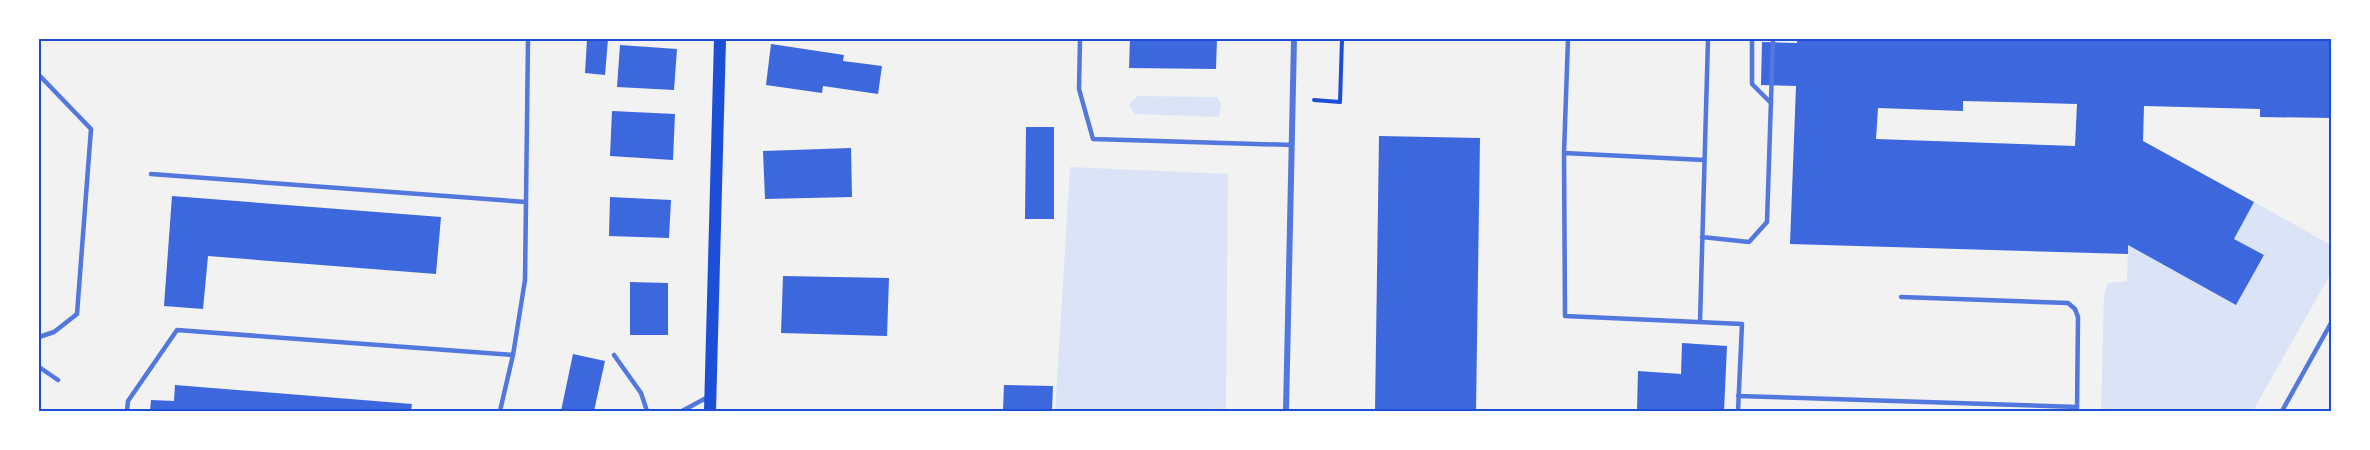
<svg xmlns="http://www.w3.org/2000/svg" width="2370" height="450" viewBox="0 0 2370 450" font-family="Ubuntu,sans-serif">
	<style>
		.green { fill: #dbe4f7 }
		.building { fill: #3d67dc; fill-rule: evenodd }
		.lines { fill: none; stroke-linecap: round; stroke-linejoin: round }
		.path { stroke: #1d4ed8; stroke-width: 4 }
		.service { stroke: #5277de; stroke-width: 4.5 }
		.minor { stroke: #5277de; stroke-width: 6 }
		.secondary { stroke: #1d4ed8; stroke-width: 12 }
		.neatline { fill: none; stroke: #1d4ed8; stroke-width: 2 }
	</style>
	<rect width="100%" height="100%" fill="#f2f2f2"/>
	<path class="green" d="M 1137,96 L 1217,97 L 1221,104 L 1219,117 L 1135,114 L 1129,105 Z
		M 1070,167 L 1228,174 L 1226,411 L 1055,411 Z
		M 2254,202 L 2331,245 L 2331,273 L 2253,411 L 2101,411 L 2104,295 L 2108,283 L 2127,281 L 2128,245 L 2236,305 L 2264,255 L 2234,239 Z"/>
	<path class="building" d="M 587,39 L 608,39 L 605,75 L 585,73 Z
		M 1130,39 L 1217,39 L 1216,69 L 1129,68 Z
		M 1797,39 L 2331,39 L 2331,118 L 2260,117 L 2260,109 L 2144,106 L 2143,141 L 2254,202 L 2234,239 L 2264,255 L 2236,305 L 2128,245 L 2128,254 L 1790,244 L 1796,86 L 1761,85 L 1762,42 L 1797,43 ZM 1963,101 L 2077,104 L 2075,146 L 1876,139 L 1878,108 L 1963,111 Z
		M 771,44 L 844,55 L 843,61 L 882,66 L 878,94 L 823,86 L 822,93 L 766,85 Z
		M 620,45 L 677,49 L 674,90 L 617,87 Z
		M 612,111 L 675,114 L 673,160 L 610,156 Z
		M 1026,127 L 1054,127 L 1054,219 L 1025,219 Z
		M 1379,136 L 1480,138 L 1476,411 L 1375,411 Z
		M 851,148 L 852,197 L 765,199 L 763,151 Z
		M 172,196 L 441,217 L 436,274 L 208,256 L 203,309 L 164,306 Z
		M 610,197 L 671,200 L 669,238 L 609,236 Z
		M 783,276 L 889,278 L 887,336 L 781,333 Z
		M 630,282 L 668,283 L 668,335 L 630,335 Z
		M 1682,343 L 1727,346 L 1724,411 L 1637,411 L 1638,371 L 1681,374 Z
		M 573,354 L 605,361 L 594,411 L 561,411 Z
		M 175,385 L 412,404 L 411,411 L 150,411 L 151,400 L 174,401 Z
		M 1004,385 L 1053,386 L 1052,411 L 1003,411 Z"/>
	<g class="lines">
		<path class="path" d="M 1314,100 L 1340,102 L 1342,39"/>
		<path class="service" d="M 1080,39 L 1079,89 L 1093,139 L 1292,145
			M 1568,39 L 1564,153 L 1565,316 L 1742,324 L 1738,411
			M 1752,39 L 1752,84 L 1771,103
			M 39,75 L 91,129 L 77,314 L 54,332 L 39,337
			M 1564,153 L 1704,160
			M 151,174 L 526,202 L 528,39
			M 1702,237 L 1749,242 L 1767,222 L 1773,39
			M 1901,297 L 2068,303 L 2075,309 L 2078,317 L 2077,411
			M 1700,322 L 1708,39
			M 614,355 L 641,393 L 647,411
			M 39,367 L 58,380
			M 1738,396 L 2077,407
			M 127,411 L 128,401 L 177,330 L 513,355
			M 500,411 L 513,355 L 525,280 L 526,202
			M 682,411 L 708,397
			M 2282,411 L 2331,323"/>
		<path class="minor" d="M 1286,411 L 1294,39"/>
		<path class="secondary" d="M 710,411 L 720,39"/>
	</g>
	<rect width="2370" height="450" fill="none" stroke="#ffffff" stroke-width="81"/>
	<rect x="40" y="40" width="2290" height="370" class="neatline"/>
</svg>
